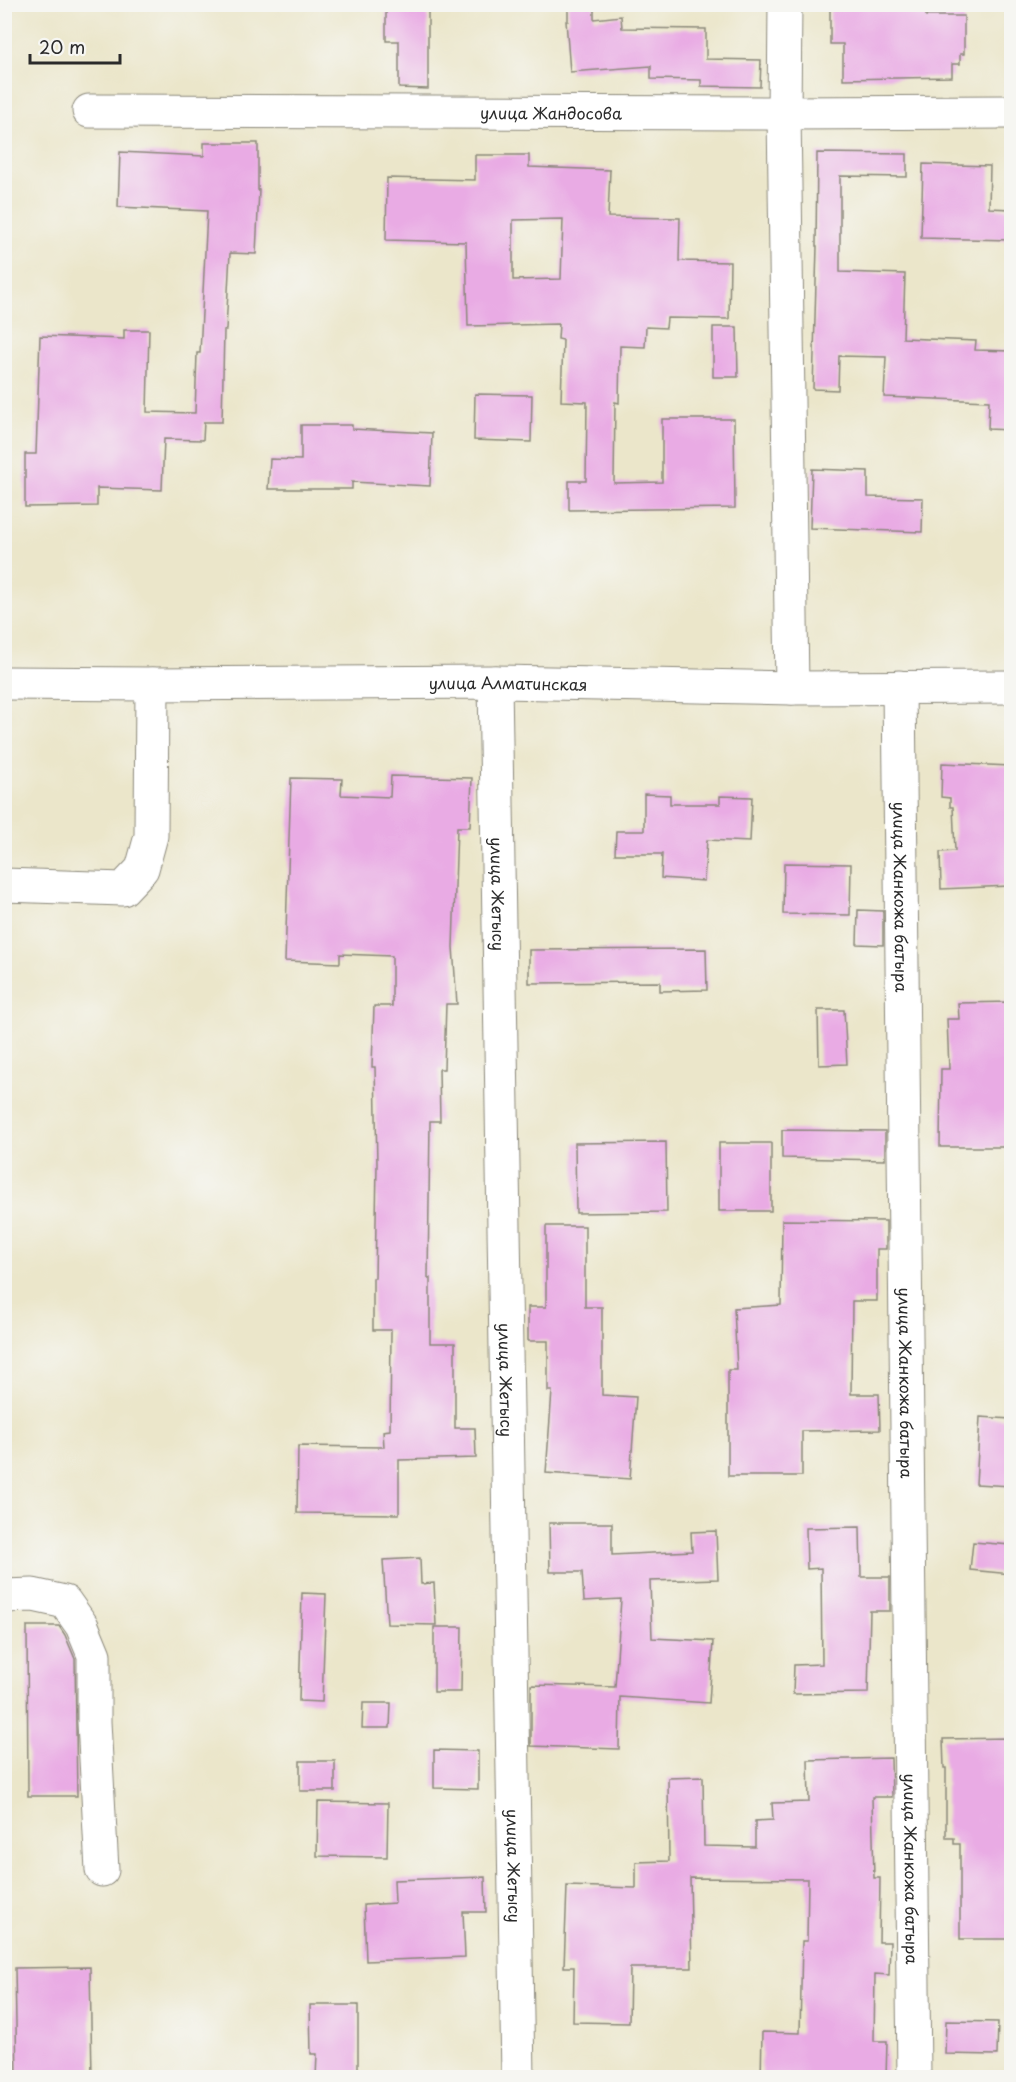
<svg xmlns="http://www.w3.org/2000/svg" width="1016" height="2082" viewBox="0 0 1016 2082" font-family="'Playpen Sans',sans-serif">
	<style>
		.building { fill: #e9abe4; fill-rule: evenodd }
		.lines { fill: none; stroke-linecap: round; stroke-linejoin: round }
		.minor-casing { stroke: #8b887a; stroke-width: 35 }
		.minor { stroke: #fff; stroke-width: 33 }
		.labels { text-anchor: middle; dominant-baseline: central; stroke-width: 6; stroke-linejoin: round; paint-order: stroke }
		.street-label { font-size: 16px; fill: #2b2b2b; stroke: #f6f6f2 }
	</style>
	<rect width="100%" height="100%" fill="#f6f6f2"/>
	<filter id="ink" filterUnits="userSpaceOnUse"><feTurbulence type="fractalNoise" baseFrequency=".0167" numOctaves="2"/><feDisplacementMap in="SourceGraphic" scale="12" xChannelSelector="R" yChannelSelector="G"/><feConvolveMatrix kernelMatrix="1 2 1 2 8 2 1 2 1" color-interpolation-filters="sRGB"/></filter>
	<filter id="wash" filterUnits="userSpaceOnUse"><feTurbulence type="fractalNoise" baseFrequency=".008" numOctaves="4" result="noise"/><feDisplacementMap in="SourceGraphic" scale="24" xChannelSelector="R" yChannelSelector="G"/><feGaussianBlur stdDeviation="1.35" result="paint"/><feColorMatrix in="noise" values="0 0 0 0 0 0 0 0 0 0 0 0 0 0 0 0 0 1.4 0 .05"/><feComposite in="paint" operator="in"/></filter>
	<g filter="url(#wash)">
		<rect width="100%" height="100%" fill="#ebe6ca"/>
		<g id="blocks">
			<path class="building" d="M 386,4 L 428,4 L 428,89 L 399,88 L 399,41 L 386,41 Z
				M 568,4 L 594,4 L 594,19 L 621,16 L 622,28 L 706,29 L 706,59 L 761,60 L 760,87 L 701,86 L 701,80 L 651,79 L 651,66 L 570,72 L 566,21 L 568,21 Z
				M 830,4 L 926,4 L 926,16 L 964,16 L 964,54 L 960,54 L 960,64 L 952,64 L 952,77 L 843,79 L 843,44 L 830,44 Z
				M 204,143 L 258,143 L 258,190 L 259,190 L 256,254 L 230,253 L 226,330 L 224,330 L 222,422 L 204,422 L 203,440 L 164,439 L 162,490 L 97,488 L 97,506 L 25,507 L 25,454 L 36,454 L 40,336 L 124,339 L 124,330 L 149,330 L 147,412 L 195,413 L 197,353 L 200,353 L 207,211 L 118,207 L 120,152 L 204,156 Z
				M 817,153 L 907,154 L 907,177 L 840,176 L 840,272 L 905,274 L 903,338 L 976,341 L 975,350 L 1011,351 L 1011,430 L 988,429 L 989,401 L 884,397 L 886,357 L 839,356 L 838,390 L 813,389 L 817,246 L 816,246 Z
				M 475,155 L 529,155 L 529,167 L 610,170 L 608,217 L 680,218 L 679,261 L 730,262 L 729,319 L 667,318 L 666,328 L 646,327 L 645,347 L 620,346 L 619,403 L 615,402 L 614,483 L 662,482 L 662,419 L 734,419 L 735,508 L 569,510 L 569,481 L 586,481 L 587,402 L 561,401 L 563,340 L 558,339 L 559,324 L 468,326 L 466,242 L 386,240 L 387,178 L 475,180 ZM 563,219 L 561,279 L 513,280 L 513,220 Z
				M 923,164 L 990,166 L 989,208 L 1011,209 L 1011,240 L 921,238 Z
				M 713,327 L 737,327 L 738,377 L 713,377 Z
				M 475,394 L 532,395 L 531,442 L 474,440 Z
				M 301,425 L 352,425 L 352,429 L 432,433 L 430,486 L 352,482 L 352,489 L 268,489 L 270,459 L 301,460 Z
				M 812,469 L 868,471 L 868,497 L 923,498 L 922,532 L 810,528 Z
				M 942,763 L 1011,766 L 1011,851 L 1008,852 L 1009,886 L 941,889 L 940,852 L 955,851 L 953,807 L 950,807 L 950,798 L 941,797 Z
				M 391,776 L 472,778 L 470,827 L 457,827 L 453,947 L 457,1004 L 446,1004 L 444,1069 L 439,1069 L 440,1121 L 430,1121 L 428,1278 L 430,1278 L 430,1343 L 455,1343 L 455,1428 L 475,1428 L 476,1458 L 399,1460 L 399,1514 L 297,1513 L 298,1446 L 384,1447 L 383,1431 L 390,1430 L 391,1330 L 373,1330 L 373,1278 L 375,1278 L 377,1164 L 375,1067 L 372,1067 L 374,1006 L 392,1006 L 392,956 L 340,954 L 340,963 L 285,961 L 291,778 L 342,779 L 341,795 L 390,797 Z
				M 644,794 L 670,795 L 670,804 L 720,804 L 720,796 L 752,797 L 750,842 L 707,840 L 704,881 L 661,878 L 662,854 L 615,854 L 616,831 L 644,831 Z
				M 784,863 L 851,864 L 850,915 L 783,914 Z
				M 858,910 L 883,911 L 883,945 L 857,944 Z
				M 706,949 L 707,990 L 660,991 L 660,982 L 529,983 L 529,950 Z
				M 1011,1002 L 1011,1147 L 940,1147 L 941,1069 L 949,1069 L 947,1019 L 959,1019 L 958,1003 Z
				M 818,1010 L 844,1010 L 847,1064 L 819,1065 Z
				M 782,1130 L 885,1131 L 885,1160 L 782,1158 Z
				M 666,1142 L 667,1212 L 576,1213 L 575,1143 Z
				M 719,1143 L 771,1143 L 771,1211 L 719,1211 Z
				M 782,1220 L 886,1221 L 886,1249 L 877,1249 L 877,1301 L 852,1301 L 851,1394 L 879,1394 L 880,1430 L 802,1431 L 802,1476 L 728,1476 L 728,1370 L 737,1370 L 734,1308 L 781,1305 Z
				M 546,1226 L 585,1226 L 585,1307 L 602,1307 L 602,1395 L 636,1397 L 630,1479 L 546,1473 L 552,1391 L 548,1391 L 548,1341 L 528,1341 L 528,1307 L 546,1307 Z
				M 980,1417 L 1011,1419 L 1011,1486 L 976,1484 Z
				M 549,1523 L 612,1523 L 612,1555 L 692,1551 L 691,1532 L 716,1531 L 718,1579 L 650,1581 L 652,1638 L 713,1641 L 709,1703 L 620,1697 L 619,1749 L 531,1746 L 531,1685 L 615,1687 L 621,1599 L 584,1601 L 582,1572 L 550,1572 Z
				M 860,1527 L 861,1577 L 890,1577 L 890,1611 L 870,1611 L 868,1693 L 793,1694 L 794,1665 L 822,1664 L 821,1568 L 807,1569 L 806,1528 Z
				M 973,1542 L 1011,1545 L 1011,1574 L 970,1570 Z
				M 420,1558 L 421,1584 L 434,1583 L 436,1625 L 387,1624 L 383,1560 Z
				M 302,1593 L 326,1594 L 322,1702 L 299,1701 Z
				M 27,1626 L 59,1626 L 65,1635 L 75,1659 L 77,1796 L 28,1796 Z
				M 434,1627 L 462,1627 L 461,1692 L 434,1692 Z
				M 363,1703 L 391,1703 L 390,1728 L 362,1728 Z
				M 1011,1738 L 1011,1939 L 960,1939 L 960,1844 L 954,1844 L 954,1838 L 946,1838 L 946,1768 L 944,1768 L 943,1739 Z
				M 434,1750 L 478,1751 L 478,1789 L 434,1788 Z
				M 891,1758 L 892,1797 L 872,1797 L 874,1878 L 880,1878 L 879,1942 L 890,1942 L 889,1975 L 875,1974 L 874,2041 L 887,2041 L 886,2078 L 761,2078 L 762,2032 L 800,2033 L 802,1941 L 807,1941 L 808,1879 L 690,1878 L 692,1968 L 630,1968 L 629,2023 L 573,2022 L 574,1967 L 564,1967 L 567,1886 L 636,1888 L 636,1862 L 669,1861 L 668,1778 L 703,1777 L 704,1846 L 755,1847 L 755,1821 L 773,1820 L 772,1803 L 809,1802 L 808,1760 Z
				M 300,1761 L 335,1761 L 335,1791 L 300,1791 Z
				M 318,1802 L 388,1803 L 387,1857 L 317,1856 Z
				M 485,1877 L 486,1912 L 463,1912 L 465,1957 L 366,1961 L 364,1905 L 395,1903 L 394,1880 Z
				M 90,1967 L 92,2078 L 17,2078 L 15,1968 Z
				M 310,2005 L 358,2005 L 358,2078 L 316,2078 L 317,2054 L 311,2054 Z
				M 946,2021 L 998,2022 L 997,2055 L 945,2054 Z"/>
		</g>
	</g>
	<g filter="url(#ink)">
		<use href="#blocks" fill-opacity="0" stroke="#8b887a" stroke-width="1.5"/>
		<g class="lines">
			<defs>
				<g id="minor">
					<path d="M 785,4 L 784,113 L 792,688"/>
					<path id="s1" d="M 89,111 L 784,113 L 1012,112"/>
					<path id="s2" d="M 495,682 L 518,2078"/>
					<path id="s3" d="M 4,683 L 152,684 L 495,682 L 792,688 L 1012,687"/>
					<path id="s4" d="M 899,687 L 914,2078"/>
					<path d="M 4,885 L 123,889 L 142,869 L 151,836 L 152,684"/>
					<path d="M 4,1596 L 33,1595 L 65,1602 L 82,1626 L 94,1655 L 94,1722 L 102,1870"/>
				</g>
			</defs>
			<use href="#minor" class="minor-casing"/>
			<use href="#minor" class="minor"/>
		</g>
	</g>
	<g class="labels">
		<g class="street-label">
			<text stroke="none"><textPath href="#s1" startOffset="462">улица Жандосова</textPath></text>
			<text stroke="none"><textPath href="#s3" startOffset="504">улица Алматинская</textPath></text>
			<text stroke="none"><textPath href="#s2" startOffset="212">улица Жетысу</textPath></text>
			<text stroke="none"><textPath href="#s4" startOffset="210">улица Жанкожа батыра</textPath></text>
			<text stroke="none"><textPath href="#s2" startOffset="698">улица Жетысу</textPath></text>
			<text stroke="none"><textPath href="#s4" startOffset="696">улица Жанкожа батыра</textPath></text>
			<text stroke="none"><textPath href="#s2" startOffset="1184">улица Жетысу</textPath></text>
			<text stroke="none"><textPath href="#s4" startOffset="1182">улица Жанкожа батыра</textPath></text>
		</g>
	</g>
	<rect width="1016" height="2082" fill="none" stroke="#f6f6f2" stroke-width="24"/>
	<path d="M30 54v9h90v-9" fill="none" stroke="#2b2b2b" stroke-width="3"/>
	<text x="39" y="54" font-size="18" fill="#2b2b2b" stroke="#f6f6f2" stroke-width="4.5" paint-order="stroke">20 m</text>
</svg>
